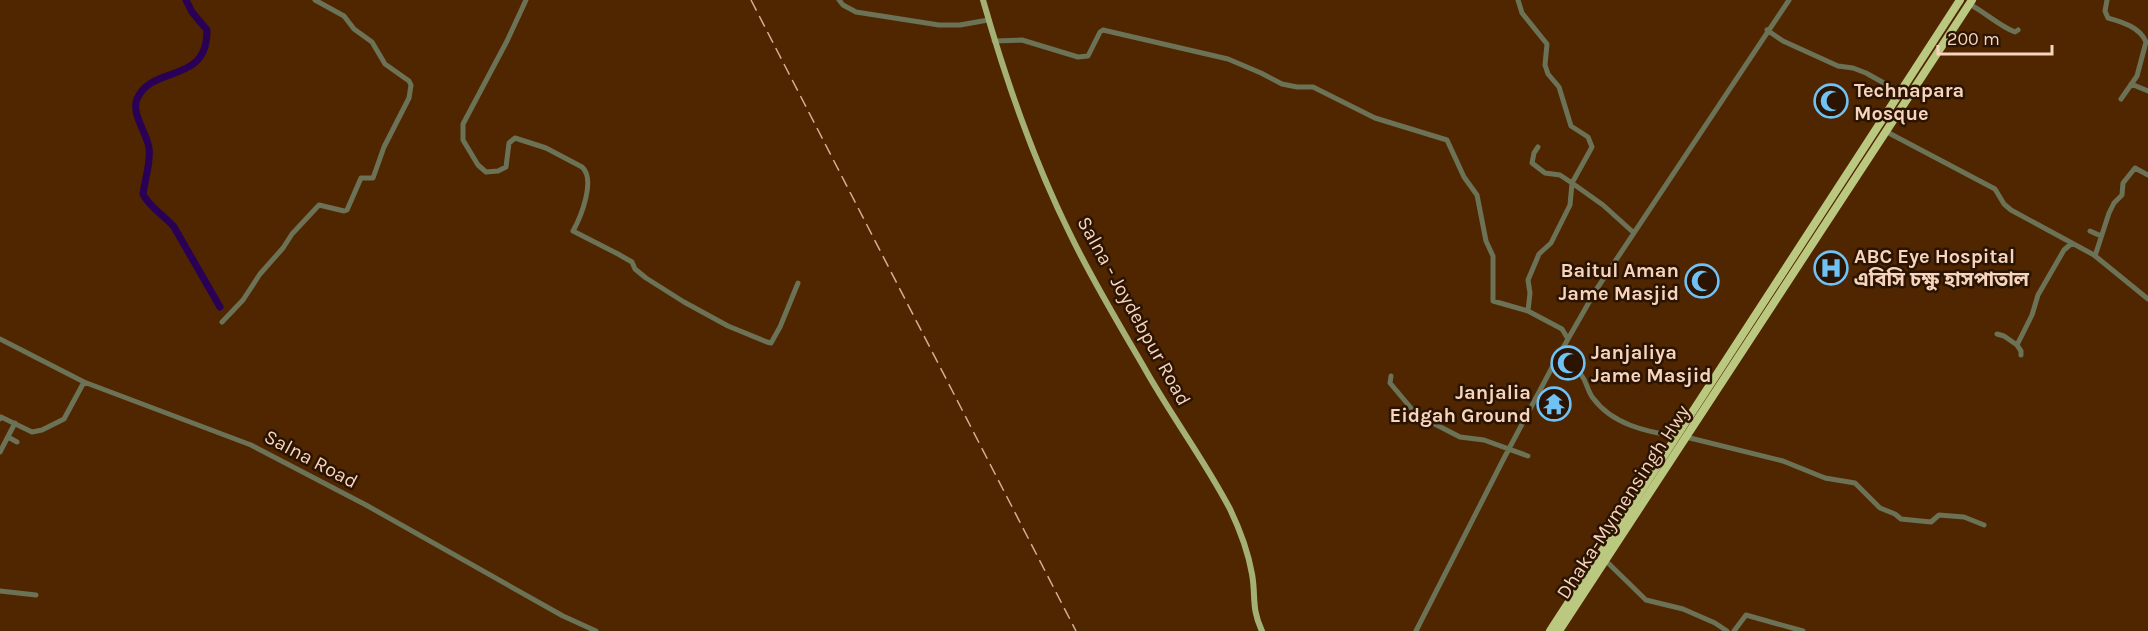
<svg xmlns="http://www.w3.org/2000/svg" width="2148" height="631" viewBox="0 0 2148 631" font-family="Karla,'Noto Sans Bengali',sans-serif">
	<style>
		.lines { fill: none; stroke-linecap: round; stroke-linejoin: round }
		.river { stroke: #290055; stroke-width: 7 }
		.minor { stroke: #6c7255; stroke-width: 5 }
		.major { stroke: #a5b174; stroke-width: 6 }
		.highway { stroke: #bbc980; stroke-width: 8 }
		.rail { stroke: #d2ae94; stroke-width: 1.5; stroke-dasharray: 12 6; stroke-linecap: butt }
		.labels { text-anchor: middle; dominant-baseline: central; stroke-width: 5; stroke-linejoin: round; paint-order: stroke }
		.poi-label { font-size: 20px; font-weight: bold; fill: #f6d4bd; stroke: #2b1402; text-anchor: start }
		.street-label { font-size: 20px; fill: #f6d4bd; stroke: #2b1402 }
	</style>
	<rect width="100%" height="100%" fill="#4f2600"/>
	<g class="lines">
		<path class="river" d="M 186,0 L 192,12 L 207,30 C 208,85 152,64 137,99 C 131,114 147,133 149,148 C 151,162 145,179 143,194 C 149,207 164,215 174,227 L 220,307"/>
		<path class="minor" d="M 526,0 L 507,41 L 463,124 L 463,140 L 478,165 L 486,172 L 498,171 L 506,167 L 509,143 L 515,138 L 546,148 L 582,167 C 596,179 581,217 573,231 L 618,254 L 632,262 L 635,269 L 646,278 L 684,302 L 728,326 L 767,342 L 771,343 L 780,327 L 798,283
			M 839,0 L 843,5 L 856,12 L 939,25 L 960,25 L 988,20
			M 1518,0 L 1522,13 L 1547,44 L 1545,65 L 1548,74 L 1559,87 L 1571,126 L 1588,137 L 1592,147 L 1572,183 L 1570,205 L 1551,243 L 1539,254 L 1528,280 L 1530,293 L 1528,311 L 1562,329 L 1568,339
			M 2107,0 L 2105,11 L 2108,18 C 2122,22 2140,27 2146,42 L 2137,76 L 2121,99
			M 1969,4 C 1985,12 1999,26 2015,32 L 2018,30
			M 1767,30 L 1783,41 L 1838,66 L 1853,68 L 1866,73 L 1900,92
			M 994,41 L 1022,40 L 1078,57 L 1088,56 L 1100,32 L 1103,30 L 1228,59 L 1261,73 L 1282,84 L 1297,87 L 1313,87 L 1375,118 L 1447,140 L 1464,177 L 1477,195 L 1486,241 L 1493,256 L 1493,301 L 1528,311
			M 2131,84 L 2148,91
			M 1885,131 L 1995,189 L 2004,204 L 2011,210 L 2094,255 L 2148,299
			M 1538,147 L 1534,153 L 1532,163 L 1545,173 L 1560,175 L 1572,183 L 1603,205 L 1634,233
			M 2090,231 L 2101,236
			M 2095,256 L 2109,213 L 2114,203 L 2122,195 L 2123,183 L 2135,168 L 2148,175
			M 222,322 L 243,300 L 260,274 L 283,248 L 292,234 L 319,205 L 344,211 L 347,210 L 361,178 L 373,178 L 384,147 L 409,98 L 411,85 L 409,81 L 385,64 L 372,42 L 354,29 L 344,16 L 315,0
			M 1997,334 L 2004,336 L 2017,345
			M 0,339 L 84,382 L 251,445 L 366,505 L 563,616 L 596,631
			M 2021,355 L 2021,351 L 2017,345 L 2032,315 L 2038,295 L 2064,250 L 2072,243
			M 1556,360 C 1563,365 1573,368 1580,374 C 1586,378 1587,391 1593,398 C 1612,424 1646,432 1676,436
			M 1391,376 L 1390,383 L 1411,408 L 1421,417 L 1460,437 L 1484,440 L 1528,456
			M 0,419 L 1,417 L 32,432 L 42,430 L 64,419 L 84,382
			M 8,437 L 17,442
			M 1686,437 L 1783,461 L 1825,478 L 1855,483 L 1880,508 L 1895,514 L 1901,519 L 1931,522 L 1939,515 L 1964,517 L 1984,525
			M 0,452 L 15,423
			M 1605,560 L 1646,600 L 1683,609 L 1715,623 L 1727,631
			M 0,591 L 36,595
			M 1416,631 L 1502,462 L 1556,360 L 1596,290 L 1789,0
			M 1734,631 L 1746,615 L 1803,631"/>
		<path class="major" d="M 983,0 C 1006,81 1034,162 1072,238 C 1094,283 1120,326 1145,369 C 1172,417 1205,461 1230,509 C 1240,530 1248,551 1252,574 C 1256,596 1251,608 1262,631"/>
		<path class="highway" d="M 1550,631 L 1960,0
			M 1559,631 L 1972,0"/>
		<path class="rail" d="M 751,0 L 1076,631"/>
	</g>
	<defs>
		<symbol id="mosque-ring" viewBox="-11 -11 22 22"><circle r="9.5" fill="#2b1402" stroke="#70c2f4" stroke-width="1.5"/><path d="M3.5-4.9A6 6 0 1 0 3.5 4.9A5 5 0 1 1 3.5-4.9Z" fill="#70c2f4"/></symbol>
		<symbol id="hospital-ring" viewBox="-11 -11 22 22"><circle r="9.5" fill="#2b1402" stroke="#70c2f4" stroke-width="1.5"/><path d="M-5-5h3v3.5h4V-5h3V5h-3V1.5h-4V5h-3Z" fill="#70c2f4"/></symbol>
		<symbol id="temple-ring" viewBox="-11 -11 22 22"><circle r="9.5" fill="#2b1402" stroke="#70c2f4" stroke-width="1.5"/><path d="M0-6L5-2H3V0L6.5 2.5H4V6H1.5V3h-3V6H-4V2.5H-6.5L-3 0V-2H-5Z" fill="#70c2f4"/></symbol>
	</defs>
	<g fill-rule="evenodd">
		<use href="#mosque-ring" x="1812" y="82" width="38" height="38"/>
		<use href="#hospital-ring" x="1812" y="249" width="38" height="38"/>
		<use href="#mosque-ring" x="1683" y="262" width="38" height="38"/>
		<use href="#mosque-ring" x="1549" y="344" width="38" height="38"/>
		<use href="#temple-ring" x="1535" y="385" width="38" height="38"/>
	</g>
	<g class="labels">
		<g class="poi-label">
			<text x="1854" y="90">Technapara<tspan x="1854" dy="23">Mosque</tspan></text>
			<text x="1854" y="256">ABC Eye Hospital<tspan x="1854" dy="23">এবিসি চক্ষু হাসপাতাল</tspan></text>
			<text x="1679" y="270" text-anchor="end">Baitul Aman<tspan x="1679" dy="23">Jame Masjid</tspan></text>
			<text x="1591" y="352">Janjaliya<tspan x="1591" dy="23">Jame Masjid</tspan></text>
			<text x="1531" y="392" text-anchor="end">Janjalia<tspan x="1531" dy="23">Eidgah Ground</tspan></text>
		</g>
		<g class="street-label">
			<text transform="translate(1134 311) rotate(61)">Salna - Joydebpur Road</text>
			<text transform="translate(311 459) rotate(28)">Salna Road</text>
			<text transform="translate(1623 502) rotate(-57)">Dhaka-Mymensingh Hwy</text>
		</g>
	</g>
	<path d="M1938 45v9h114v-9" fill="none" stroke="#f6d4bd" stroke-width="3"/>
	<text x="1947" y="45" font-size="18" fill="#f6d4bd" stroke="#2b1402" stroke-width="4.5" paint-order="stroke">200 m</text>
</svg>
